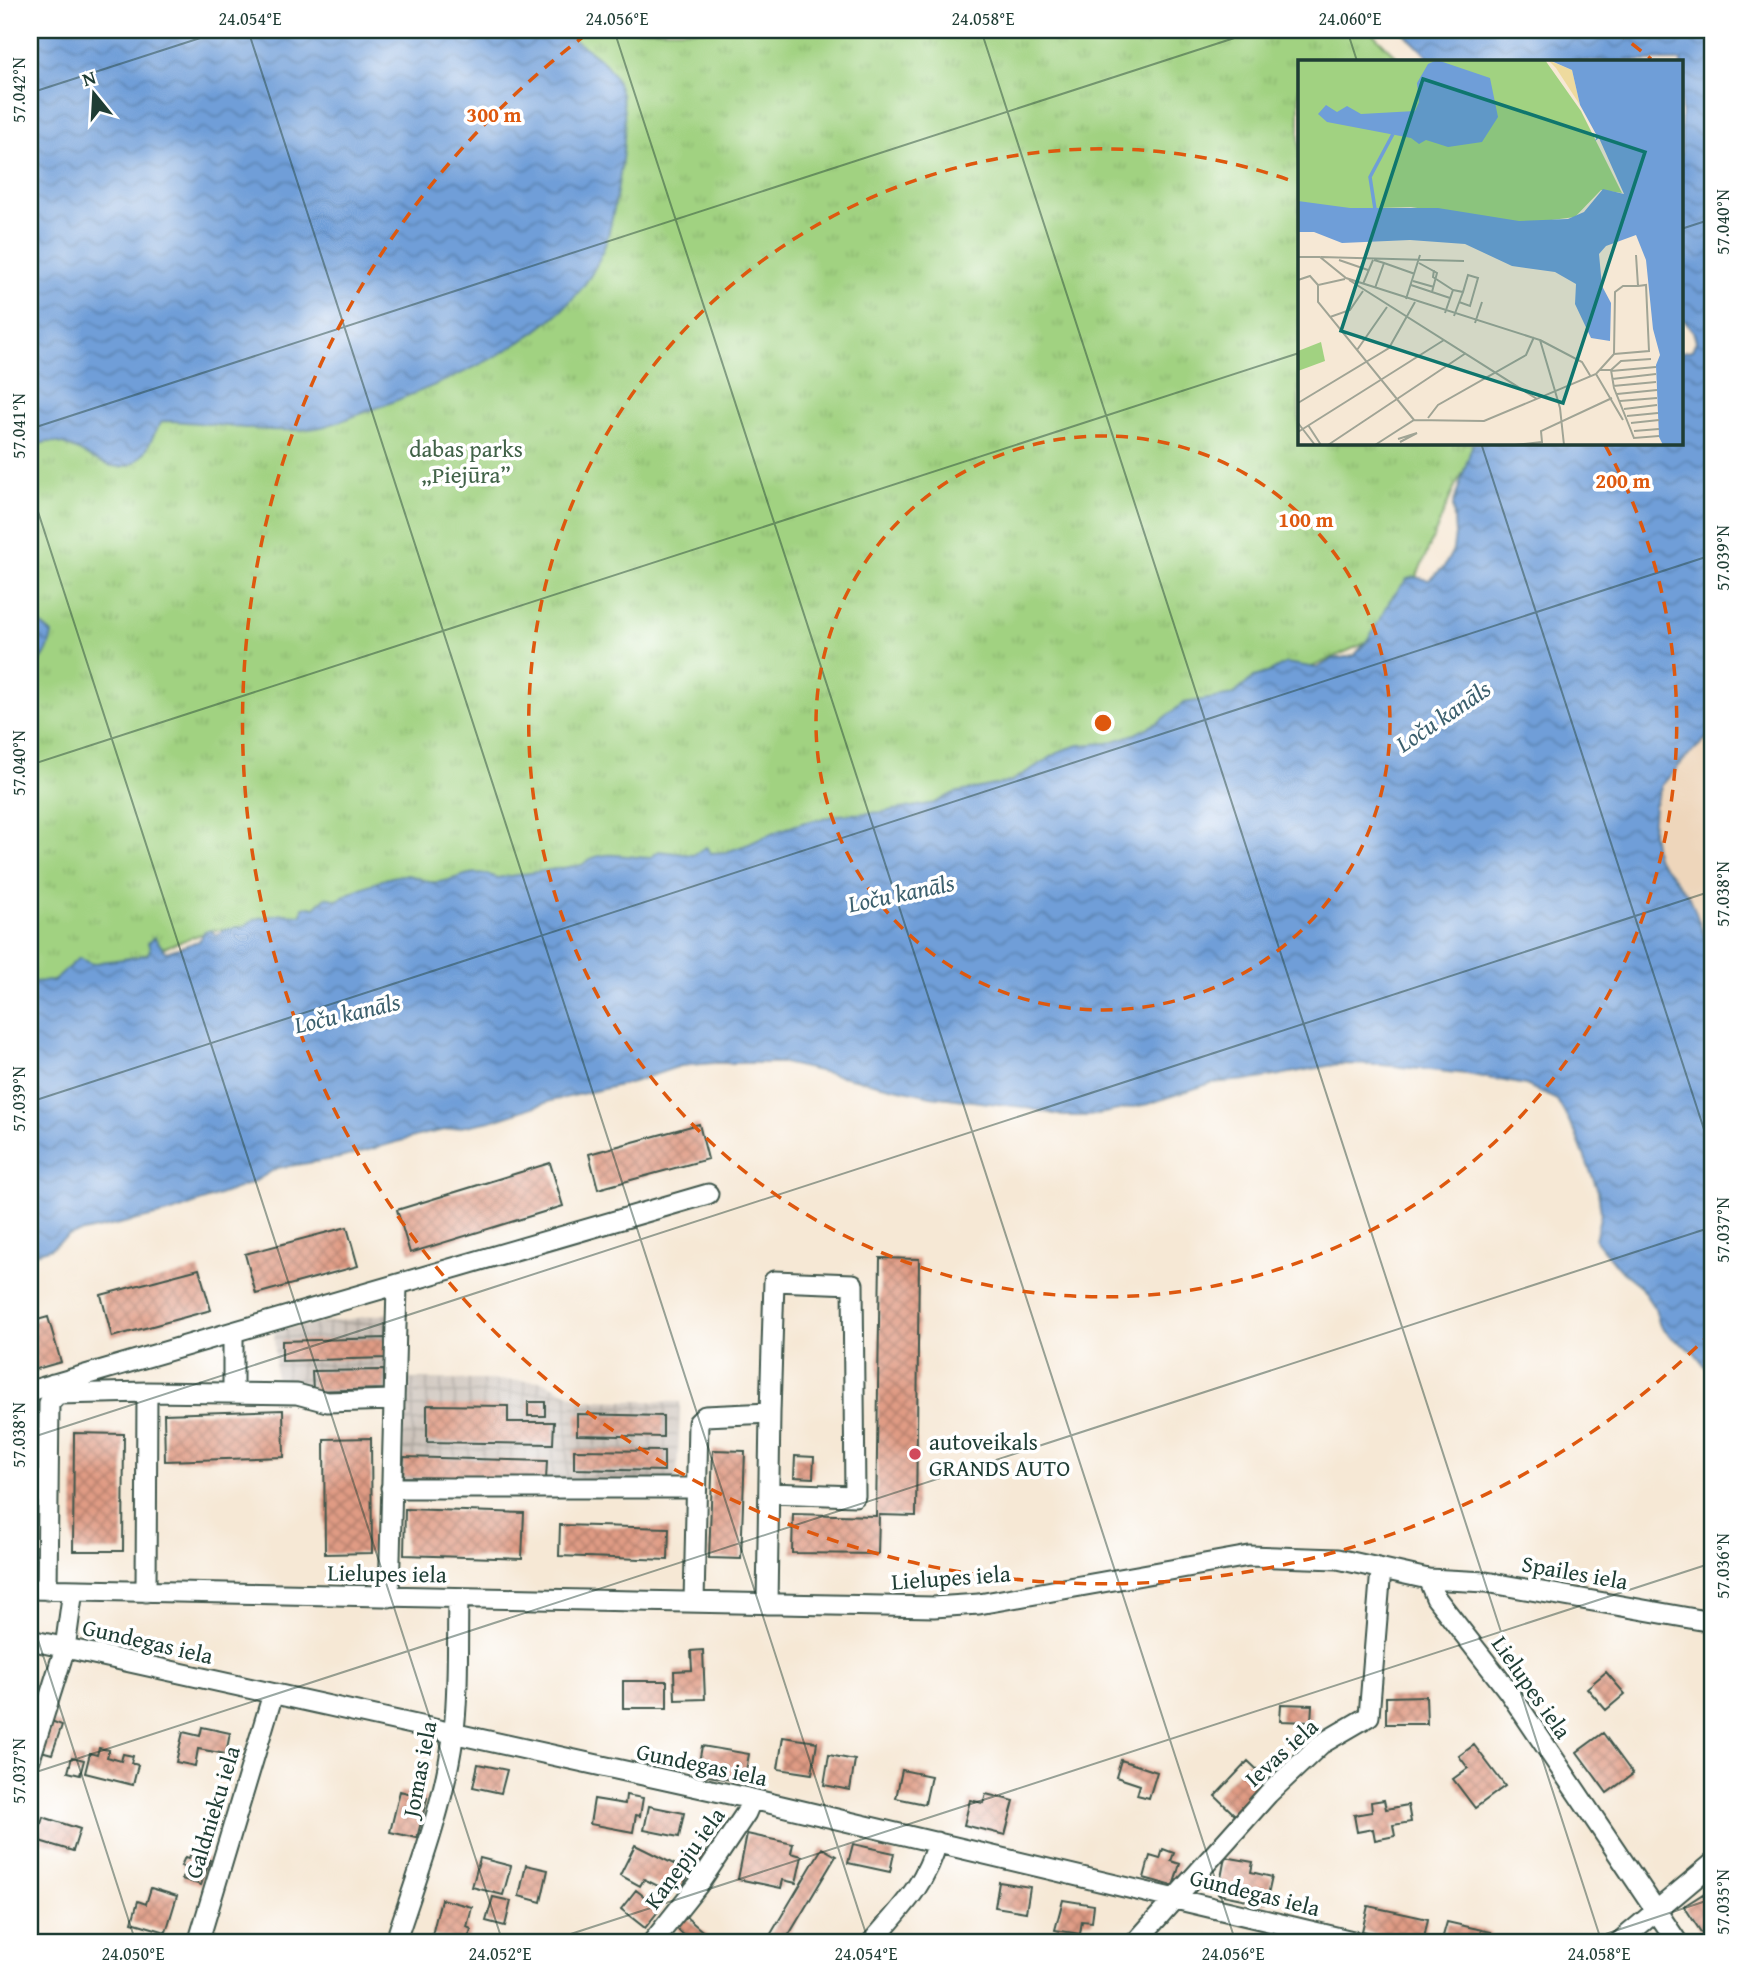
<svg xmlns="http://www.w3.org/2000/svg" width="1742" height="1973" viewBox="0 0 1742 1973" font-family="'Gentium Book Plus',serif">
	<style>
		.built { fill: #eed6bb }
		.industrial { fill: url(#industrial-grid) }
		.park { fill: url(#park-tufts); stroke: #60885a; stroke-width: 2 }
		.water { fill: url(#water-waves); stroke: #476e86; stroke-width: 2 }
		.building { fill: url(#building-cross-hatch) }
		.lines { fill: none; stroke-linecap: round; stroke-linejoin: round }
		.street-casing { stroke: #3f574c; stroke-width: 23 }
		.street { stroke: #fff; stroke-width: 19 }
		.ticks { fill: none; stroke: #1f3d34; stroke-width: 2; stroke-opacity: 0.45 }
		.ring { fill: none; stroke: #de580e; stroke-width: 3.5; stroke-dasharray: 12 9 }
		.poi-dot { fill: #d1495b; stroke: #fff; stroke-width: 2.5 }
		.labels { text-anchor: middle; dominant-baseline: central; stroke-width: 7; stroke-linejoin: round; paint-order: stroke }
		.park-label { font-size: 23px; fill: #406247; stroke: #fff }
		.poi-label { font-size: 23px; fill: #1f3d34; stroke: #fff; text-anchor: start }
		.street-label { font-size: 23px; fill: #1f3d34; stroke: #fff }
		.water-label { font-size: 24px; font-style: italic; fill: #3b5f6d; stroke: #fff }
		.inset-river { fill: none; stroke: #6f9ed8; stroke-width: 3.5 }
		.inset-road { fill: none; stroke: #a0a495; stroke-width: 2 }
		.view { fill: #0f766e; fill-opacity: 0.15; stroke: #0f766e; stroke-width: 3.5 }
		.inset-edge { fill: none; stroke: #1f3d34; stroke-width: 3.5 }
		.centre { fill: #de580e; stroke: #fff; stroke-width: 3.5 }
		.ring-label { font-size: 21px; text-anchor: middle; font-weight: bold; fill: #de580e; stroke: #fff; stroke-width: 7; stroke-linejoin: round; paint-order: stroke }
		.neatline { fill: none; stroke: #1f3d34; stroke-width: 2.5 }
		.ticks-label { font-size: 18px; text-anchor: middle; fill: #1f3d34 }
	</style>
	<defs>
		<pattern id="industrial-grid" width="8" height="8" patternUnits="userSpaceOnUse" patternTransform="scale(1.75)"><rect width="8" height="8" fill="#ccc2b9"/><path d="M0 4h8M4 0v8" fill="none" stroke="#a59f97"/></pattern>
		<pattern id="park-tufts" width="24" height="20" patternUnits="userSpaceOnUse" patternTransform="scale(1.75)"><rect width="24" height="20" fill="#a1d281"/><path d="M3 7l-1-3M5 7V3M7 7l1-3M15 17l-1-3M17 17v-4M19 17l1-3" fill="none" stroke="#8ab570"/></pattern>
		<pattern id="water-waves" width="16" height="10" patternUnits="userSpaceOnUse" patternTransform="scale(1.75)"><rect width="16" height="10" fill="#6f9ed8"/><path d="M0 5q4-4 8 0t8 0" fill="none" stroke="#5b82b0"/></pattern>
		<pattern id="building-cross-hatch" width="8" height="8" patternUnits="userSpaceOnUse" patternTransform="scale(1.75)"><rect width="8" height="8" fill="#e09b84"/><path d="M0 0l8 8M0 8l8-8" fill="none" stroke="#b5806d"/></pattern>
	</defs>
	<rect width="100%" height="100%" fill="#fff"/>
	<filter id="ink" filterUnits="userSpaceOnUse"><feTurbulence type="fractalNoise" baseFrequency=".0143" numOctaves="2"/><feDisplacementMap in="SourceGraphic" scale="14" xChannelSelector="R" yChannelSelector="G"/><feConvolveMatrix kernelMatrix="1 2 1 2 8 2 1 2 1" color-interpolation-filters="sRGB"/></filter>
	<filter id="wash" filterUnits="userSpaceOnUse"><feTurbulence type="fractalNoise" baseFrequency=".00686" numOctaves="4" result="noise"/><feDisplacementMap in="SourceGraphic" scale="28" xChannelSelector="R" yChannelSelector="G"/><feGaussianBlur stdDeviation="1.57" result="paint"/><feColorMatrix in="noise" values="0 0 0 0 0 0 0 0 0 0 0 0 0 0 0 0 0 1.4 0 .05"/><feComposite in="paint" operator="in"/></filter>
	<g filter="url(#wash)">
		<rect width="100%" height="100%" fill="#f6e8d5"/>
		<path class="built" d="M 1712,733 L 1712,957 L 1690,897 L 1656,857 L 1652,833 L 1654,806 L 1662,785 L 1684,760 Z"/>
		<path class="industrial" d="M 391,1313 L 388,1394 L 324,1396 L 276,1387 L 274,1330 Z
			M 402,1379 L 542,1381 L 583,1400 L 680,1402 L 677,1482 L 398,1482 Z"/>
		<path class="park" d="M 30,30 L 1369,30 L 1401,61 L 1299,61 L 1299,443 L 1481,443 L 1455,486 L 1394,630 L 1014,801 L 817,848 L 210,931 L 30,995 Z"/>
		<path class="water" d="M 30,30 L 562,30 C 577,45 599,53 611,71 C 630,100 625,142 620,174 C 615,203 611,235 598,262 C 562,337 455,378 382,406 C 360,413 339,424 316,428 C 265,436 214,421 163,421 C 151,433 151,450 136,461 C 110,481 78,442 51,442 C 44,441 36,445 30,447 L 30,222 L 32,204 L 30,178 Z
			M 1401,30 L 1712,30 L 1712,733 L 1684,760 L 1662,785 L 1654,806 L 1652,833 L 1656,857 L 1690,897 L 1712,957 L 1712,1375 L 1694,1352 L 1671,1337 L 1660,1326 L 1655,1309 L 1639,1285 L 1619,1269 L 1595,1240 L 1601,1212 L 1598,1191 L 1575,1132 L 1557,1100 L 1526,1085 L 1467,1074 L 1383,1065 L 1338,1064 L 1258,1079 L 1211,1083 L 1148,1104 L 1089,1116 L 1063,1116 L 1023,1107 L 931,1096 L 783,1063 L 713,1063 L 680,1066 L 633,1082 L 551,1101 L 491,1121 L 425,1134 L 340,1158 L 277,1168 L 252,1183 L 169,1213 L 69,1235 L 51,1248 L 30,1255 L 30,982 L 53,981 L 79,958 L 92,964 C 111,959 130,960 148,954 L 150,949 L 148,943 L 154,937 L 166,952 L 199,941 L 204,932 L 211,930 L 216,936 L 225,929 L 243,927 L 255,919 L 283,914 L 302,915 L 303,907 L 315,907 L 326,897 L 338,900 C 350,891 389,876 403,875 C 413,874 421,880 429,882 C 454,885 469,864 497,878 L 582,865 C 601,847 627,858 650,858 L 659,851 L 693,855 L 706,847 L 711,853 L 726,852 L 749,844 L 775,832 L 805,822 L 839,815 L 883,812 L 935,803 L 954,793 L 1010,782 L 1063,750 L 1079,745 L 1108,743 L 1135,734 L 1157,723 L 1184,703 L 1233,695 L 1254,677 L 1270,672 L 1286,663 L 1317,668 L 1333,659 L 1354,656 L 1368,640 L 1391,599 L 1407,579 L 1414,577 L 1429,580 L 1444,567 L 1453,550 L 1455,534 L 1453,505 L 1473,443 L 1681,443 L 1681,352 L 1692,350 L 1696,341 L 1693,331 L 1681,317 L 1681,61 L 1432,61 Z
			M 30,620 L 36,620 L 52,634 C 49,651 43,661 30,672 Z"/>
		<g id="blocks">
			<path class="building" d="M 699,1124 L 708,1159 L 598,1189 L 589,1154 Z
				M 550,1163 L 563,1206 L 410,1253 L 397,1210 Z
				M 347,1227 L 358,1266 L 256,1294 L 245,1254 Z
				M 880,1258 L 919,1259 L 916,1516 L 879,1515 L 878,1554 L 792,1553 L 793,1514 L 876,1516 Z
				M 199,1269 L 211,1310 L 112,1337 L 101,1295 Z
				M 48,1317 L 61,1362 L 30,1371 L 30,1322 Z
				M 386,1338 L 386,1358 L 282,1361 L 282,1341 Z
				M 384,1370 L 384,1389 L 313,1391 L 312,1371 Z
				M 528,1402 L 545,1402 L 545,1416 L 528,1416 Z
				M 427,1405 L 508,1406 L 508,1422 L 554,1422 L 553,1444 L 427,1442 Z
				M 283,1410 L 284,1457 L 165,1461 L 164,1414 Z
				M 577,1414 L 663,1416 L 663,1437 L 577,1435 Z
				M 74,1433 L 124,1434 L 123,1551 L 73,1551 Z
				M 371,1438 L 372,1553 L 325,1554 L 324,1439 Z
				M 574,1450 L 664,1451 L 664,1471 L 574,1469 Z
				M 713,1450 L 745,1451 L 741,1559 L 709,1558 Z
				M 795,1456 L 814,1457 L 813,1478 L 794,1477 Z
				M 404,1457 L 547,1461 L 546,1480 L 403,1477 Z
				M 30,1502 L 41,1502 L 38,1555 L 30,1554 Z
				M 405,1509 L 524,1513 L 522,1559 L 404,1555 Z
				M 560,1525 L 669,1528 L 668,1560 L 559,1556 Z
				M 703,1650 L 705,1699 L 675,1700 L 674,1671 L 692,1670 L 691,1651 Z
				M 1606,1672 L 1625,1694 L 1606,1710 L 1587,1688 Z
				M 623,1681 L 667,1681 L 667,1708 L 623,1708 Z
				M 1426,1696 L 1427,1724 L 1386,1724 L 1386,1697 Z
				M 1281,1704 L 1312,1705 L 1311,1722 L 1280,1721 Z
				M 51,1721 L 62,1725 L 52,1754 L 41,1751 Z
				M 202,1727 L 230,1733 L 226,1754 L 198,1749 L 195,1766 L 176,1762 L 183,1732 L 200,1736 Z
				M 1603,1733 L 1633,1774 L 1607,1793 L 1577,1752 Z
				M 783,1737 L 817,1742 L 812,1774 L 778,1769 Z
				M 1474,1745 L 1505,1786 L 1475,1808 L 1453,1779 L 1468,1768 L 1459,1756 Z
				M 702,1746 L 749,1754 L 744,1782 L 697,1774 Z
				M 99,1748 L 109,1750 L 107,1757 L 121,1761 L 123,1754 L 133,1756 L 131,1763 L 138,1765 L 133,1785 L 85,1773 L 90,1753 L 97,1755 Z
				M 829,1755 L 855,1760 L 850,1790 L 824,1785 Z
				M 72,1757 L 84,1760 L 80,1775 L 68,1772 Z
				M 1121,1760 L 1157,1772 L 1149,1798 L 1137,1795 L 1140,1785 L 1116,1777 Z
				M 1248,1761 L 1268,1780 L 1235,1815 L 1215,1796 Z
				M 478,1764 L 507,1770 L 501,1793 L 473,1787 Z
				M 902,1770 L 931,1776 L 925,1804 L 896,1798 Z
				M 400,1791 L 427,1798 L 417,1838 L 390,1832 Z
				M 986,1794 L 1014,1801 L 1005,1835 L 964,1825 L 970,1800 L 983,1803 Z
				M 626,1795 L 643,1798 L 640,1816 L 636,1815 L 633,1832 L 590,1824 L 594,1799 L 625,1804 Z
				M 1384,1800 L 1386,1809 L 1408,1805 L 1411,1822 L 1393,1825 L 1395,1836 L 1375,1840 L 1373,1829 L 1357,1832 L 1354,1815 L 1372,1812 L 1371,1802 Z
				M 649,1806 L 684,1813 L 679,1837 L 644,1830 Z
				M 43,1817 L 80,1829 L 73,1851 L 36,1840 Z
				M 747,1834 L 793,1844 L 791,1853 L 802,1856 L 796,1883 L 783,1880 L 781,1888 L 738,1879 Z
				M 853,1844 L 894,1853 L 890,1872 L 848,1863 Z
				M 635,1845 L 690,1872 L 683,1886 L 667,1878 L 662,1888 L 644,1879 L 640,1886 L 620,1875 Z
				M 693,1848 L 707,1852 L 703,1868 L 687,1865 Z
				M 822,1848 L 836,1856 L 784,1943 L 780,1943 L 769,1937 Z
				M 1163,1849 L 1174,1853 L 1171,1861 L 1180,1864 L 1173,1886 L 1144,1878 L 1150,1856 L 1160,1859 Z
				M 191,1853 L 210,1860 L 201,1885 L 182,1879 L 186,1868 L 181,1866 L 185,1857 L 189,1858 Z
				M 1225,1857 L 1253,1862 L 1251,1872 L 1272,1877 L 1266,1904 L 1218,1894 Z
				M 480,1858 L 511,1866 L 503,1895 L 472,1887 Z
				M 526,1865 L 548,1870 L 541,1902 L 519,1896 Z
				M 999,1882 L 1030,1887 L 1026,1912 L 995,1907 Z
				M 151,1888 L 177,1896 L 166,1932 L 132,1922 L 138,1901 L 146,1904 Z
				M 636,1890 L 660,1909 L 645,1928 L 621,1909 Z
				M 1703,1894 L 1712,1908 L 1712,1943 L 1708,1943 L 1684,1906 Z
				M 493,1897 L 511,1901 L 505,1926 L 486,1921 Z
				M 441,1899 L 472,1907 L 467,1927 L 471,1929 L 467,1943 L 432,1935 Z
				M 1063,1900 L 1094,1905 L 1092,1922 L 1082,1921 L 1080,1934 L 1055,1930 Z
				M 1368,1906 L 1428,1919 L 1423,1943 L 1362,1931 Z
				M 686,1917 L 707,1935 L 700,1943 L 681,1943 L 686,1937 L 676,1928 Z
				M 1447,1922 L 1491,1932 L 1488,1943 L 1441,1943 Z"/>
		</g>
	</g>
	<g filter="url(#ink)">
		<use href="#blocks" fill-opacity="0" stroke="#3f574c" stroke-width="2"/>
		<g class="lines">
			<defs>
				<path id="street" d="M 53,1384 L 58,1394 L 147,1392 L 146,1592
					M 30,1391 L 708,1194
					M 147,1392 L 297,1394 L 327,1402 L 393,1400
					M 233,1393 L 233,1333
					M 391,1488 L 695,1488
					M 1428,1579 L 1486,1582 L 1712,1622
					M 30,1589 L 934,1607 L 979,1604 L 1249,1556 L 1338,1559 L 1428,1579 L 1436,1598 L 1509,1692 L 1678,1943
					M 47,1590 L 49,1403 L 58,1394
					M 389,1597 L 397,1286
					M 694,1602 L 698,1423 L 705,1416 L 770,1413 L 774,1281 L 853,1284 L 855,1496 L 770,1493
					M 767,1604 L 770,1413
					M 30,1640 L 752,1799 L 1361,1943
					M 30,1759 L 65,1648 L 73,1590
					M 198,1943 L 273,1694
					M 395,1943 C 417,1876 443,1809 453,1738 C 459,1695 457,1643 458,1599
					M 652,1943 L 698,1885 L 746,1813 L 752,1799
					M 871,1943 C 899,1910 926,1885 937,1842
					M 1135,1943 L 1268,1794 L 1321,1744 L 1369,1716 L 1381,1569
					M 1618,1943 L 1712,1864"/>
			</defs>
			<use href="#street" class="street-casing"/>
			<use href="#street" class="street"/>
		</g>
	</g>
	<path class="ticks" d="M 248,30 L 869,1943M 614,30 L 1236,1943M 981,30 L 1602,1943M 1347,30 L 1357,61M 30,93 L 225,30M 1681,229 L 1712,219M 30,429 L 1259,30M 1481,443 L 1712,1154M 30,487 L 503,1943M 30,765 L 1299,353M 30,1102 L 1712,555M 30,1438 L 1712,891M 30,1615 L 136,1943M 30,1774 L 1712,1227M 543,1943 L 1712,1563M 1578,1943 L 1712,1899"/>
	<g class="ring">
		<circle cx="1103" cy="723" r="287"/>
		<path d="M1605 445A574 574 0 1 1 1295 182"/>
		<path d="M1712 1332A861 861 0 1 1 591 31M1615 31A861 861 0 0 1 1651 59"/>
	</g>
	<circle class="poi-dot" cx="915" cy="1454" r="7"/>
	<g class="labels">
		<g class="park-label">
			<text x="466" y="448">dabas parks<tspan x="466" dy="26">„Piejūra”</tspan></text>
		</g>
		<g class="poi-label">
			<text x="929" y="1441">autoveikals<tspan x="929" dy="26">GRANDS AUTO</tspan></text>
		</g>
		<g class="street-label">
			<text transform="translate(1575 1572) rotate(10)">Spailes iela</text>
			<text transform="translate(387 1573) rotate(1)">Lielupes iela</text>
			<text transform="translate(951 1577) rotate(-4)">Lielupes iela</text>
			<text transform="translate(148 1641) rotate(13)">Gundegas iela</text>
			<text transform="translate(1532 1687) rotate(55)">Lielupes iela</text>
			<text transform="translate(1281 1752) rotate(-42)">Ievas iela</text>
			<text transform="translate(702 1764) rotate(12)">Gundegas iela</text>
			<text transform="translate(419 1769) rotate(-79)">Jomas iela</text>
			<text transform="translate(212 1812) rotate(-73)">Galdnieku iela</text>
			<text transform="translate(684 1858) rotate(-54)">Kaņepju iela</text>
			<text transform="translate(1255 1892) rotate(14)">Gundegas iela</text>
		</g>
		<g class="water-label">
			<text transform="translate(1443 716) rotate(-34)">Loču kanāls</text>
			<text transform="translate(901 893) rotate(-12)">Loču kanāls</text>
			<text transform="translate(347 1013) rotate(-13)">Loču kanāls</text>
		</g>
	</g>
	<g transform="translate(1298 60)">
		<rect width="385" height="385" fill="#f6e8d5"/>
		<path d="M 23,282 L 27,301 L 0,311 L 0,291 Z" fill="#a1d281"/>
		<path d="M 250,0 L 274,10 L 282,45 L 258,8 Z" fill="#eeda9e"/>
		<path d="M 0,0 L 247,0 L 283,51 L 324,133 L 303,130 L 277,157 L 221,164 L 113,147 L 46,149 L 0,142 Z" fill="#a1d281"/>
		<path d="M 139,0 L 192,18 L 200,57 L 184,82 L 150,87 L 128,80 L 121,84 L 113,78 L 29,62 L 20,54 L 28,45 L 39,52 L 49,46 L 63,54 L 117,51 L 121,42 L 119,23 L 130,4 ZM 251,0 L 385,0 L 385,385 L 365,385 L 361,377 L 358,305 L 362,295 L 355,269 L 348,200 L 338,175 L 308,186 L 301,194 L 304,226 L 313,243 L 312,281 L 293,278 L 277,244 L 278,224 L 257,212 L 214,206 L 167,184 L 112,180 L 44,183 L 16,172 L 0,172 L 0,141 L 52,148 L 140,148 L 221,161 L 270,159 L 286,152 L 305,129 L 326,134 L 301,78 L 297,81 L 299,76 L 282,45 L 274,10 Z" fill="#6f9ed8"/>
		<path class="inset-river" d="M 77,149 L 72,117 L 95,74"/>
		<path class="inset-road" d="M 0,197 L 22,197 L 48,218 L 242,280 L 262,348 L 266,385M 23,197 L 166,201M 41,200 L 70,210M 76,200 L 86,203 L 77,228M 86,203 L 117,214M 121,203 L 139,213 L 134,232M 136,210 L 135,217 L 155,230M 47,219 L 20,225 L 20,242 L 116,360M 0,220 L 12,216 L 20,225M 51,220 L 239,339M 115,221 L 136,227M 65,224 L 75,200M 113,225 L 152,238M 108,239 L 122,195M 147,253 L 155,230 L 165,232 L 170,215 L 180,218 L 172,246 L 161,242M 156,256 L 165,232M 32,257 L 52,250 L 65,231M 177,263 L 184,242M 242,280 L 284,302 L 293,317M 59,290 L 89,247M 316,294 L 351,291 L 348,225 L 340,226M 301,310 L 313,310 L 316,328 L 336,378 L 361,376M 313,310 L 323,301 L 353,299M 313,311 L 358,307M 298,314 L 325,360M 314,319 L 358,314M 315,326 L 358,322M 319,334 L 359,330M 322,341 L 359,338M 0,343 L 91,288 L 117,242M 326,349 L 359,345M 329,356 L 360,353M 130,358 L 140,345 L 228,295 L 236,277M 0,363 L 17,385M 333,363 L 361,360M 10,365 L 23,385M 336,371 L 361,369M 0,372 L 146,280M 100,379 L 119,373 L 102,382M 30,385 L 168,293M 77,385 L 116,360 L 186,361 L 298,314 L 316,294 L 317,232 L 325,226 L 340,226 L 338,195M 217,385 L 244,382 L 243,371 L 314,338"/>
		<path class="view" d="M 125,19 L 347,92 L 265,343 L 43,271 Z"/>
		<rect width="385" height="385" class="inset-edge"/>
	</g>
	<circle cx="1103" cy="723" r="10" class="centre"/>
	<g class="ring-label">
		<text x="494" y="122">300 m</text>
		<text x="1623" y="488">200 m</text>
		<text x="1306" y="527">100 m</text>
	</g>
	<rect width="1742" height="1973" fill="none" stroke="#fff" stroke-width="77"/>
	<g transform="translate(94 94) rotate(342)" stroke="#ffffff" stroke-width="5" paint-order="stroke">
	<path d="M0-5L12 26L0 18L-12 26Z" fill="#1f3d34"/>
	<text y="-10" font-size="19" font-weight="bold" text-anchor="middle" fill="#1f3d34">N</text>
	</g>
	<rect x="38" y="38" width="1666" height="1896" class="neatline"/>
	<g class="ticks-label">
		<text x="250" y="25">24.054°E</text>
		<text x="617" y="25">24.056°E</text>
		<text x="983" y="25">24.058°E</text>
		<text x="1350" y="25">24.060°E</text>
		<text transform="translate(19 90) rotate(-90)" y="6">57.042°N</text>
		<text transform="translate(1723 222) rotate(-90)" y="6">57.040°N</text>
		<text transform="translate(19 426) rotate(-90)" y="6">57.041°N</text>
		<text transform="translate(1723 558) rotate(-90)" y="6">57.039°N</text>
		<text transform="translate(19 763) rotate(-90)" y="6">57.040°N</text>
		<text transform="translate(1723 894) rotate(-90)" y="6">57.038°N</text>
		<text transform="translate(19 1099) rotate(-90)" y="6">57.039°N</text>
		<text transform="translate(1723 1230) rotate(-90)" y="6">57.037°N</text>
		<text transform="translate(19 1435) rotate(-90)" y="6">57.038°N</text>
		<text transform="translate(1723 1566) rotate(-90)" y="6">57.036°N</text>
		<text transform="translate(19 1771) rotate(-90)" y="6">57.037°N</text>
		<text transform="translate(1723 1902) rotate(-90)" y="6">57.035°N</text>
		<text x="133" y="1960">24.050°E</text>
		<text x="500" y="1960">24.052°E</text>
		<text x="866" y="1960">24.054°E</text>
		<text x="1233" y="1960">24.056°E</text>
		<text x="1599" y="1960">24.058°E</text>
	</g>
</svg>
